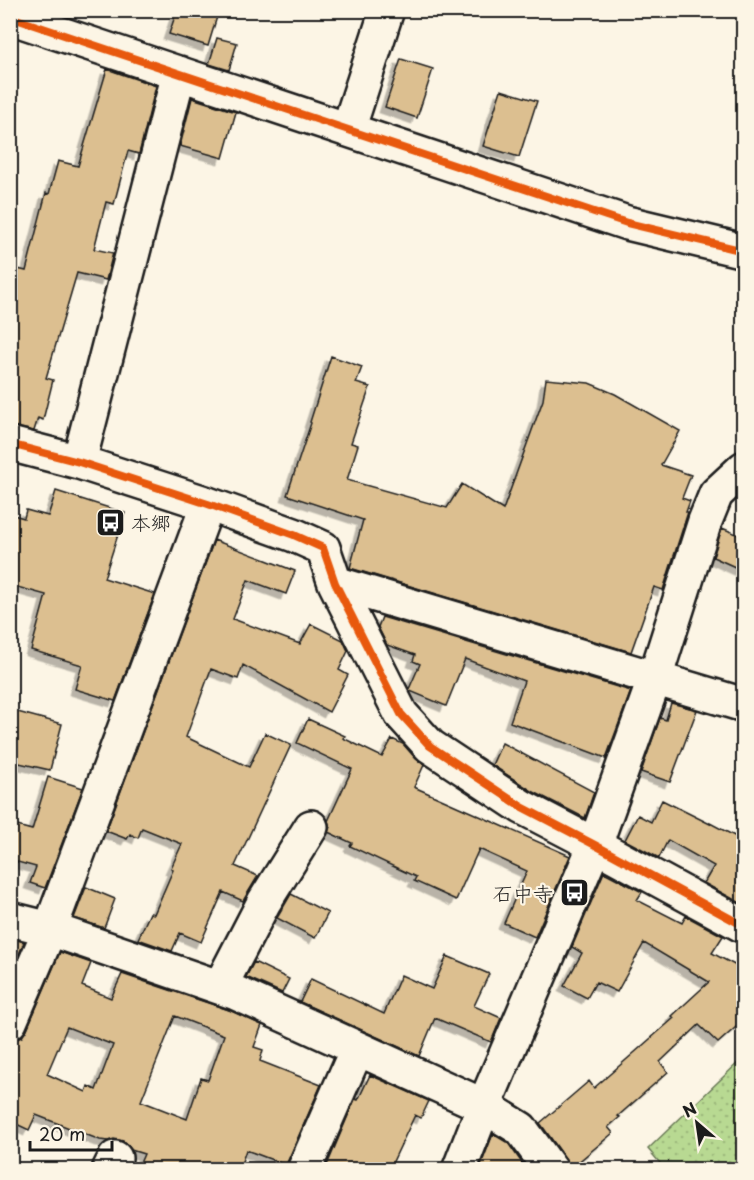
<svg xmlns="http://www.w3.org/2000/svg" width="754" height="1180" viewBox="0 0 754 1180" font-family="'Playpen Sans','Klee One',sans-serif">
	<style>
		.park { fill: url(#park-dots); stroke: #6a7a57; stroke-width: 1.5 }
		.building { fill: #dcbf90; stroke: #1c1c1c; stroke-width: 1.5; fill-rule: evenodd; filter: url(#shadow) }
		.lines { fill: none; stroke-linecap: round; stroke-linejoin: round }
		.minor-casing { stroke: #1c1c1c; stroke-width: 38 }
		.minor { stroke: #fcf5e5; stroke-width: 33 }
		.cycleway-casing { stroke: #fcf5e5; stroke-width: 11 }
		.cycleway { stroke: #e8590c; stroke-width: 8 }
		.labels { text-anchor: middle; dominant-baseline: central; stroke-width: 4.5; stroke-linejoin: round; paint-order: stroke }
		.poi-label { font-size: 20px; fill: #1c1c1c; stroke: #fcf5e5; text-anchor: start }
	</style>
	<defs>
		<pattern id="park-dots" width="8" height="8" patternUnits="userSpaceOnUse" patternTransform="scale(1.5)"><rect width="8" height="8" fill="#b8d992"/><path d="M2 2h.1M6 6h.1" fill="none" stroke="#9eba7d" stroke-width="1.8" stroke-linecap="round"/></pattern>
		<filter id="shadow"><feDropShadow dx="-5.5" dy="5.5" stdDeviation="0" flood-color="#0004"/></filter>
	</defs>
	<rect width="100%" height="100%" fill="#fcf5e5"/>
	<filter id="ink" filterUnits="userSpaceOnUse"><feTurbulence type="fractalNoise" baseFrequency=".0167" numOctaves="2"/><feDisplacementMap in="SourceGraphic" scale="12" xChannelSelector="R" yChannelSelector="G"/><feConvolveMatrix kernelMatrix="1 2 1 2 8 2 1 2 1" color-interpolation-filters="sRGB"/></filter>
	<g filter="url(#ink)">
		<path class="park" d="M 743,1058 L 743,1169 L 665,1169 L 648,1149 Z"/>
		<path class="building" d="M 177,10 L 219,10 L 208,46 L 169,34 Z
			M 217,38 L 237,43 L 229,70 L 209,64 Z
			M 401,59 L 433,69 L 417,118 L 385,107 Z
			M 107,69 L 156,86 L 139,154 L 128,151 L 114,204 L 106,202 L 94,249 L 113,253 L 106,280 L 77,273 L 46,378 L 53,380 L 43,420 L 38,418 L 34,431 L 10,426 L 10,267 L 26,271 L 46,193 L 49,194 L 58,161 L 78,166 Z
			M 501,90 L 537,101 L 519,157 L 483,146 Z
			M 192,98 L 236,112 L 223,158 L 180,146 Z
			M 331,356 L 362,367 L 356,383 L 370,387 L 351,443 L 358,445 L 347,480 L 447,508 L 462,484 L 503,510 L 543,400 L 546,379 L 589,383 L 615,394 L 680,431 L 661,465 L 691,475 L 682,498 L 690,501 L 686,512 L 688,512 L 663,590 L 654,587 L 631,652 L 350,568 L 363,520 L 287,495 L 311,423 L 310,422 Z
			M 56,491 L 125,513 L 104,578 L 155,594 L 115,701 L 75,689 L 82,665 L 31,650 L 46,595 L 10,585 L 10,514 L 24,518 L 26,510 L 48,516 Z
			M 722,528 L 744,537 L 744,571 L 713,557 Z
			M 214,540 L 295,571 L 286,594 L 248,580 L 233,619 L 300,644 L 311,624 L 343,640 L 348,651 L 339,670 L 348,675 L 329,712 L 243,665 L 238,679 L 211,669 L 186,737 L 249,767 L 265,733 L 291,745 L 235,866 L 258,876 L 243,901 L 223,892 L 201,942 L 180,933 L 172,951 L 138,939 L 150,913 L 154,914 L 173,870 L 171,868 L 182,844 L 142,828 L 138,838 L 130,834 L 127,839 L 106,831 Z
			M 382,617 L 631,691 L 606,758 L 510,722 L 524,681 L 465,659 L 446,706 L 410,691 L 409,689 L 420,664 L 413,661 L 415,655 L 387,645 L 378,627 Z
			M 671,703 L 697,710 L 670,782 L 641,772 L 660,718 L 666,720 Z
			M 10,710 L 62,724 L 50,770 L 10,761 Z
			M 308,719 L 345,736 L 343,738 L 382,757 L 392,739 L 403,744 L 416,759 L 424,765 L 414,787 L 570,856 L 535,937 L 504,923 L 527,871 L 479,849 L 456,900 L 414,881 L 416,877 L 350,846 L 352,843 L 328,832 L 330,827 L 328,821 L 352,769 L 297,743 Z
			M 502,743 L 594,792 L 585,818 L 532,791 L 492,765 Z
			M 48,777 L 83,788 L 45,888 L 30,883 L 36,867 L 10,860 L 10,824 L 32,830 Z
			M 662,800 L 710,824 L 710,823 L 744,841 L 744,902 L 742,904 L 704,883 L 714,866 L 668,840 L 659,858 L 625,840 L 638,815 L 651,822 Z
			M 604,872 L 642,892 L 637,900 L 682,923 L 686,916 L 723,936 L 712,953 L 744,970 L 744,1020 L 718,1043 L 699,1025 L 660,1062 L 668,1072 L 618,1116 L 620,1117 L 608,1127 L 613,1133 L 570,1169 L 566,1159 L 540,1123 L 589,1081 L 594,1088 L 674,1018 L 672,1016 L 709,982 L 644,943 L 617,992 L 596,982 L 587,998 L 564,986 L 582,953 L 572,947 Z
			M 86,887 L 115,899 L 104,928 L 74,918 Z
			M 291,894 L 328,913 L 315,938 L 277,918 Z
			M 10,938 L 24,942 L 19,954 L 10,951 Z
			M 60,952 L 91,963 L 82,986 L 111,998 L 122,974 L 229,1010 L 262,1025 L 254,1047 L 263,1050 L 260,1061 L 321,1085 L 286,1165 L 246,1150 L 239,1170 L 137,1170 L 144,1154 L 131,1150 L 123,1141 L 114,1139 L 108,1141 L 100,1140 L 36,1115 L 29,1130 L 10,1121 L 10,1042 L 22,1037 L 27,1029 ZM 175,1016 L 224,1035 L 208,1080 L 201,1078 L 187,1119 L 141,1101 ZM 67,1027 L 113,1045 L 96,1090 L 88,1086 L 86,1092 L 47,1074 Z
			M 447,956 L 489,974 L 474,1006 L 501,1018 L 491,1042 L 435,1018 L 419,1056 L 300,1002 L 311,979 L 384,1014 L 401,975 L 432,989 Z
			M 254,962 L 289,979 L 282,993 L 246,977 Z
			M 370,1075 L 429,1101 L 421,1118 L 415,1115 L 389,1170 L 325,1170 L 355,1099 L 358,1100 Z
			M 493,1134 L 508,1143 L 527,1170 L 479,1170 Z"/>
		<g class="lines">
			<defs>
				<path id="minor" d="M 10,17 L 627,223 L 744,251
					M 348,130 L 387,10
					M 10,444 L 79,462 L 208,504 L 294,535 L 323,548 L 335,583 L 401,714 L 430,746 L 522,807 L 595,845 L 744,926
					M 79,462 L 179,73
					M 335,583 L 744,705
					M 10,919 L 50,929 L 236,993 L 484,1106 L 521,1129 L 551,1170
					M 220,987 L 264,902 L 311,827
					M 10,1022 L 50,929 L 208,504
					M 109,1170 L 115,1158
					M 304,1170 L 357,1049
					M 459,1170 L 484,1106 L 595,845 L 655,678 L 705,521 L 716,494 L 744,468"/>
			</defs>
			<use href="#minor" class="minor-casing"/>
			<use href="#minor" class="minor"/>
			<defs>
				<path id="cycleway" d="M 10,17 L 627,223 L 744,251
					M 10,444 L 79,462 L 208,504 L 294,535 L 323,548 L 335,583 L 401,714 L 430,746 L 522,807 L 595,845 L 744,926"/>
			</defs>
			<use href="#cycleway" class="cycleway-casing"/>
			<use href="#cycleway" class="cycleway"/>
		</g>
	</g>
	<defs>
		<symbol id="bus-square" viewBox="-11 -11 22 22"><rect x="-9" y="-9" width="18" height="18" rx="4" fill="#1c1c1c" stroke="#fcf5e5"/><path d="M-5-6H5V4H4V6H2V4H-2V6H-4V4H-5ZM-3.5-4V0h7V-4ZM-3.5 1.2v1.5H-2V1.2ZM2 1.2v1.5H3.5V1.2Z" fill="#fff"/></symbol>
	</defs>
	<g fill-rule="evenodd">
		<use href="#bus-square" x="94" y="506" width="33" height="33"/>
		<use href="#bus-square" x="558" y="876" width="33" height="33"/>
	</g>
	<g class="labels">
		<g class="poi-label">
			<text x="131" y="522">本郷</text>
			<text x="553" y="893" text-anchor="end">石中寺</text>
		</g>
	</g>
	<rect width="754" height="1180" fill="none" stroke="#fcf5e5" stroke-width="36"/>
	<rect x="18" y="18" width="718" height="1144" fill="none" stroke="#1c1c1c" stroke-width="2" filter="url(#ink)"/>
	<g transform="translate(697 1123) rotate(331)" stroke="#fcf5e5" stroke-width="4.5" paint-order="stroke">
	<path d="M0-4.5L10 22L0 15L-10 22Z" fill="#1c1c1c"/>
	<text y="-9" font-size="16" font-weight="bold" text-anchor="middle" fill="#1c1c1c">N</text>
	</g>
	<path d="M30 1141v9h82v-9" fill="none" stroke="#1c1c1c" stroke-width="3"/>
	<text x="39" y="1141" font-size="18" fill="#1c1c1c" stroke="#fcf5e5" stroke-width="4.5" paint-order="stroke">20 m</text>
</svg>
